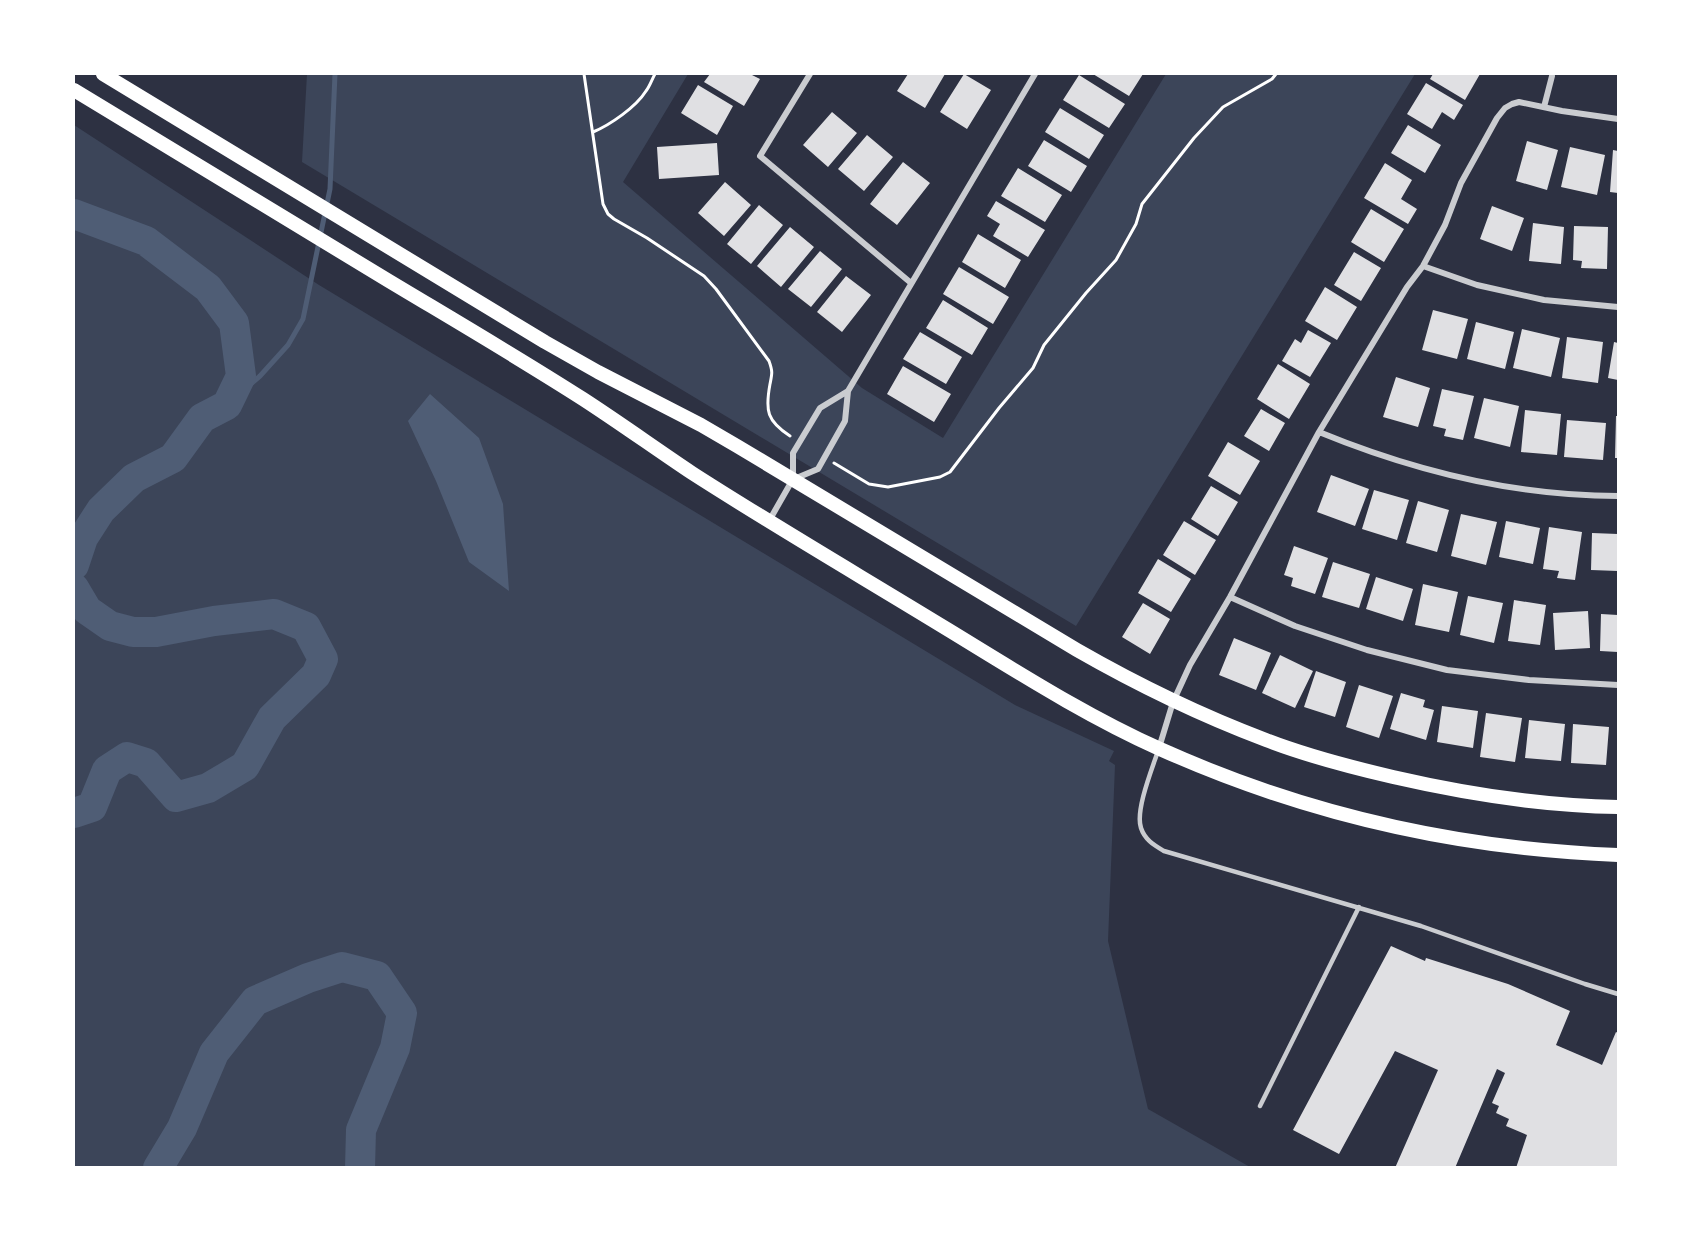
<svg xmlns="http://www.w3.org/2000/svg" width="1692" height="1241" viewBox="0 0 1692 1241" font-family="'Open Sans',sans-serif">
	<style>
		.green { fill: #3c4559 }
		.water { fill: #4f5d75 }
		.lines { fill: none; stroke-linecap: round; stroke-linejoin: round }
		.stream { stroke: #4f5d75; stroke-width: 5 }
		.river { stroke: #4f5d75; stroke-width: 30 }
		.building { fill: #e0e0e3 }
		.path { stroke: #fff; stroke-width: 3 }
		.service { stroke: #caccd0; stroke-width: 4.5 }
		.minor { stroke: #caccd0; stroke-width: 6 }
		.primary { stroke: #fff; stroke-width: 14 }
	</style>
	<rect width="100%" height="100%" fill="#2d3142"/>
	<path class="green" d="M 307,74 L 688,74 L 623,182 L 862,388 L 943,438 L 1166,74 L 1415,74 L 1076,626 L 302,162 Z
		M 74,125 L 319,285 L 1015,705 L 1114,751 L 1109,761 L 1115,765 L 1108,941 L 1148,1109 L 1250,1167 L 74,1167 Z"/>
	<path class="water" d="M 430,394 L 479,438 L 503,504 L 509,591 L 469,562 L 436,481 L 408,421 Z"/>
	<g class="lines">
		<path class="stream" d="M 227,405 L 260,376 L 288,345 L 303,319 L 330,189 L 335,74"/>
		<path class="river" d="M 74,214 L 146,241 L 208,288 L 234,323 L 241,376 L 227,405 L 202,418 L 173,458 L 134,478 L 101,510 L 83,538 L 74,565
			M 74,588 L 87,610 L 110,626 L 133,632 L 156,632 L 214,621 L 274,614 L 306,627 L 323,659 L 316,675 L 272,718 L 245,766 L 208,788 L 176,797 L 146,763 L 127,757 L 107,770 L 92,807 L 74,813
			M 158,1168 L 182,1128 L 214,1053 L 255,1001 L 308,978 L 342,967 L 377,976 L 402,1013 L 395,1048 L 361,1130 L 360,1168"/>
	</g>
	<path class="building" d="M 710,74 L 750,74 L 760,79 L 744,106 L 704,82 Z
		M 908,74 L 945,74 L 925,108 L 897,91 Z
		M 964,74 L 991,90 L 967,129 L 940,112 Z
		M 1093,74 L 1143,74 L 1129,96 Z
		M 1433,74 L 1480,74 L 1465,100 L 1430,79 Z
		M 1079,75 L 1125,104 L 1109,128 L 1063,100 Z
		M 1426,83 L 1463,105 L 1454,120 L 1442,112 L 1432,129 L 1407,114 Z
		M 698,85 L 733,106 L 717,135 L 681,113 Z
		M 1060,108 L 1104,135 L 1089,159 L 1045,132 Z
		M 832,112 L 857,133 L 828,167 L 803,145 Z
		M 1408,125 L 1441,145 L 1425,173 L 1391,153 Z
		M 867,135 L 893,157 L 864,191 L 838,169 Z
		M 1044,140 L 1087,166 L 1071,192 L 1028,166 Z
		M 1527,141 L 1558,150 L 1547,190 L 1516,181 Z
		M 717,143 L 719,175 L 659,179 L 657,147 Z
		M 1570,147 L 1605,155 L 1597,195 L 1561,187 Z
		M 1613,150 L 1618,151 L 1618,193 L 1610,192 Z
		M 903,162 L 930,183 L 897,225 L 870,204 Z
		M 1385,163 L 1412,180 L 1401,199 L 1417,209 L 1408,224 L 1364,198 Z
		M 1018,168 L 1062,195 L 1045,222 L 1001,196 Z
		M 725,182 L 751,205 L 724,236 L 698,213 Z
		M 996,201 L 1045,230 L 1028,257 L 993,236 L 1000,224 L 987,216 Z
		M 759,205 L 783,225 L 751,264 L 727,244 Z
		M 1492,206 L 1524,218 L 1512,251 L 1480,239 Z
		M 1371,209 L 1404,229 L 1384,262 L 1351,242 Z
		M 1533,223 L 1564,227 L 1561,264 L 1529,261 Z
		M 1574,226 L 1608,227 L 1607,269 L 1581,268 L 1582,261 L 1573,260 Z
		M 790,227 L 814,247 L 781,287 L 757,266 Z
		M 978,234 L 1021,260 L 1005,288 L 962,262 Z
		M 820,251 L 842,269 L 811,307 L 788,289 Z
		M 1354,252 L 1381,268 L 1361,301 L 1334,285 Z
		M 959,267 L 1009,297 L 993,324 L 943,294 Z
		M 846,276 L 871,295 L 842,332 L 817,312 Z
		M 1325,287 L 1357,307 L 1337,340 L 1305,321 Z
		M 943,300 L 988,328 L 972,355 L 926,328 Z
		M 1433,310 L 1468,319 L 1457,359 L 1422,350 Z
		M 1476,322 L 1514,332 L 1505,369 L 1467,359 Z
		M 1522,329 L 1560,338 L 1551,377 L 1513,368 Z
		M 1308,330 L 1331,343 L 1310,377 L 1282,361 L 1295,339 L 1301,343 Z
		M 920,332 L 962,357 L 946,384 L 903,359 Z
		M 1567,337 L 1603,342 L 1598,383 L 1562,378 Z
		M 1614,342 L 1618,343 L 1618,380 L 1608,378 Z
		M 1278,364 L 1310,384 L 1289,419 L 1257,399 Z
		M 903,366 L 951,394 L 934,422 L 887,394 Z
		M 1396,377 L 1430,388 L 1418,427 L 1383,417 Z
		M 1442,389 L 1474,396 L 1463,440 L 1444,436 L 1446,429 L 1433,426 Z
		M 1484,398 L 1519,406 L 1510,447 L 1474,438 Z
		M 1261,409 L 1285,423 L 1269,451 L 1244,436 Z
		M 1525,410 L 1561,414 L 1557,455 L 1521,452 Z
		M 1616,416 L 1618,416 L 1618,458 L 1615,458 Z
		M 1567,420 L 1606,423 L 1603,460 L 1564,457 Z
		M 1228,442 L 1260,461 L 1240,495 L 1208,476 Z
		M 1331,475 L 1369,489 L 1355,526 L 1317,512 Z
		M 1211,486 L 1238,502 L 1218,536 L 1191,519 Z
		M 1374,490 L 1409,500 L 1397,540 L 1362,529 Z
		M 1418,501 L 1449,510 L 1437,552 L 1406,543 Z
		M 1461,514 L 1497,522 L 1486,565 L 1451,556 Z
		M 1184,521 L 1216,540 L 1195,575 L 1163,555 Z
		M 1506,521 L 1540,528 L 1533,564 L 1499,557 Z
		M 1549,527 L 1582,532 L 1575,580 L 1557,578 L 1559,571 L 1543,569 Z
		M 1592,533 L 1618,534 L 1618,571 L 1591,570 Z
		M 1294,546 L 1328,558 L 1315,594 L 1291,586 L 1293,578 L 1284,575 Z
		M 1158,559 L 1191,579 L 1171,612 L 1138,593 Z
		M 1333,562 L 1370,574 L 1359,608 L 1322,597 Z
		M 1376,577 L 1413,589 L 1403,621 L 1366,609 Z
		M 1423,584 L 1458,592 L 1449,632 L 1415,625 Z
		M 1468,596 L 1503,603 L 1494,643 L 1460,635 Z
		M 1514,600 L 1546,605 L 1540,645 L 1508,641 Z
		M 1143,603 L 1170,619 L 1150,654 L 1122,637 Z
		M 1588,611 L 1590,648 L 1555,650 L 1553,613 Z
		M 1601,614 L 1618,615 L 1618,652 L 1600,651 Z
		M 1234,638 L 1271,653 L 1256,690 L 1219,675 Z
		M 1280,655 L 1313,671 L 1295,708 L 1262,693 Z
		M 1316,671 L 1346,682 L 1335,717 L 1304,707 Z
		M 1359,685 L 1393,696 L 1379,738 L 1346,727 Z
		M 1401,693 L 1425,700 L 1423,707 L 1434,710 L 1426,740 L 1390,729 Z
		M 1442,706 L 1478,711 L 1473,748 L 1437,742 Z
		M 1486,713 L 1522,718 L 1515,762 L 1480,757 Z
		M 1529,720 L 1565,724 L 1561,761 L 1525,758 Z
		M 1573,724 L 1609,727 L 1606,765 L 1571,763 Z
		M 1391,946 L 1425,961 L 1426,958 L 1508,984 L 1570,1011 L 1556,1045 L 1598,1063 L 1602,1065 L 1616,1032 L 1618,1033 L 1618,1164 L 1617,1168 L 1516,1168 L 1527,1135 L 1506,1126 L 1509,1119 L 1496,1113 L 1499,1106 L 1492,1103 L 1505,1073 L 1497,1069 L 1455,1168 L 1395,1168 L 1438,1070 L 1395,1051 L 1339,1154 L 1293,1130 Z"/>
	<g class="lines">
		<path class="path" d="M 584,74 L 603,204 L 608,214 L 614,219 L 647,238 L 704,276 L 716,289 L 769,361 C 773,372 772,374 770,384 C 765,411 767,421 790,436
			M 593,132 C 610,125 636,107 646,91 C 650,86 652,79 655,74
			M 834,463 L 869,484 L 888,487 L 940,477 L 950,472 L 999,408 L 1033,368 L 1044,345 L 1086,293 L 1116,260 L 1136,224 L 1142,204 L 1194,138 L 1223,107 L 1272,79 L 1276,74"/>
		<path class="service" d="M 1158,751 C 1152,769 1135,811 1141,828 C 1145,840 1154,845 1164,851 L 1421,926 L 1585,984 L 1618,994
			M 1260,1106 L 1359,907"/>
		<path class="minor" d="M 810,74 L 760,156 L 911,283
			M 1544,107 L 1552,76
			M 1423,266 L 1477,285 L 1544,300 L 1618,307
			M 1319,432 C 1414,471 1515,496 1618,496
			M 794,479 L 818,469 L 845,421 L 848,391 L 1035,74
			M 769,521 L 793,479 L 793,453 L 820,408 L 848,391
			M 1230,597 L 1295,626 L 1367,650 L 1447,670 L 1529,680 L 1618,685
			M 1159,748 L 1173,702 L 1190,665 L 1230,597 L 1319,432 L 1407,287 L 1423,266 L 1445,225 L 1461,183 L 1497,118 L 1505,108 L 1512,104 L 1519,102 L 1562,111 L 1618,119"/>
		<path class="primary" d="M 103,74 L 545,342 L 598,372 L 701,425 L 737,446 L 1077,650 C 1138,685 1200,715 1266,740 C 1307,756 1350,767 1393,777 C 1467,794 1543,806 1618,807
			M 74,90 C 179,154 284,217 389,281 C 454,320 519,358 583,399 C 620,423 656,449 692,473 C 776,527 862,577 947,629 C 1016,671 1086,716 1160,749 C 1307,815 1458,849 1618,855"/>
	</g>
	<rect width="1692" height="1241" fill="none" stroke="#ffffff" stroke-width="150"/>
</svg>
